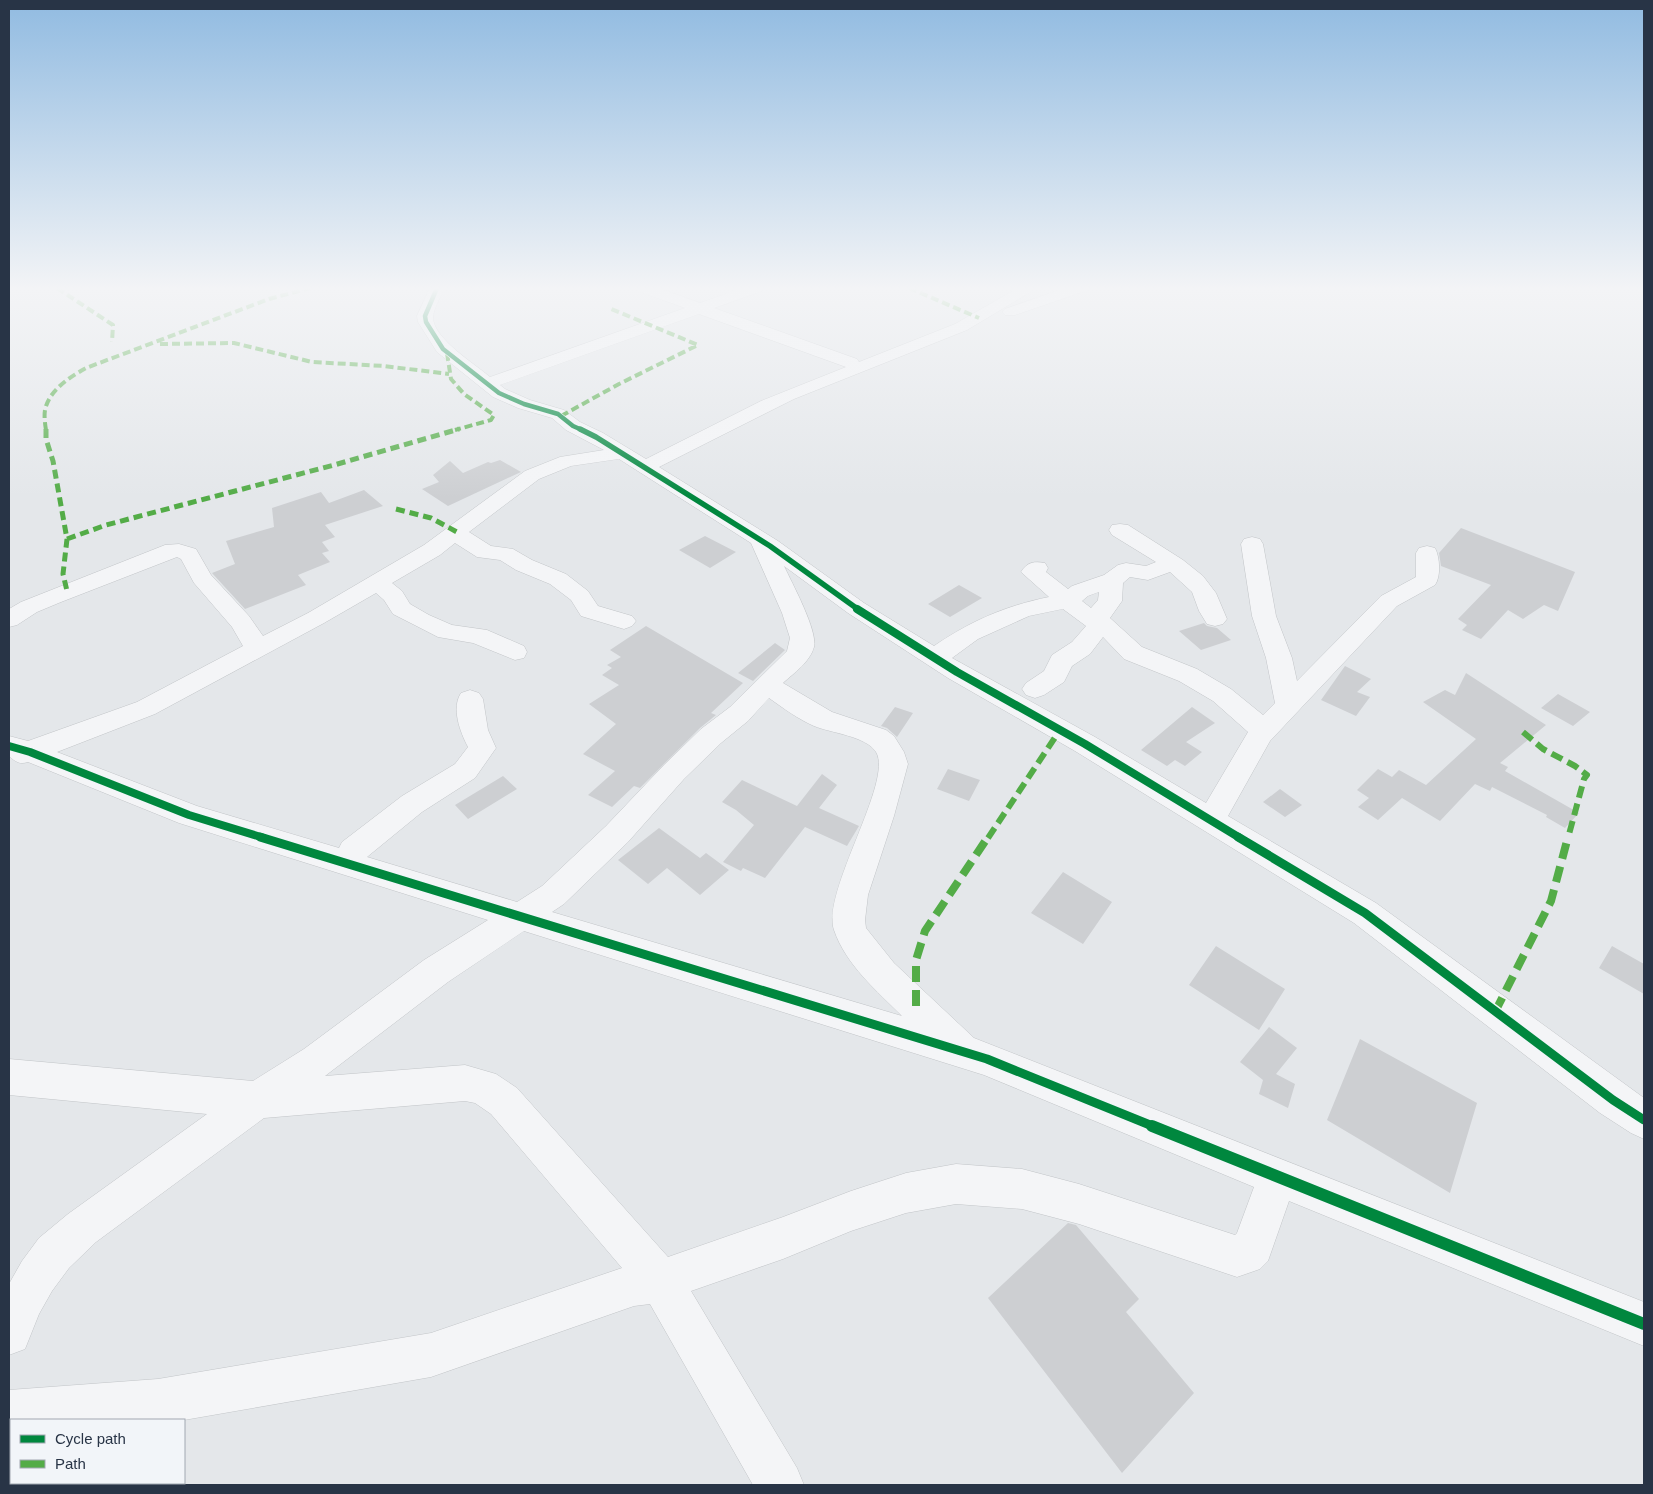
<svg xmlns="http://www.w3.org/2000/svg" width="1653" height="1494" viewBox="0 0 1653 1494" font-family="Helvetica,sans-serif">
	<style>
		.building { fill: #cdcfd2 }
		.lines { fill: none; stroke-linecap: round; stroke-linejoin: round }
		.minor-casing { stroke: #c2c5c8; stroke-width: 1 }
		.minor { fill: #f4f5f7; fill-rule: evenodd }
		.quiet-far3 { stroke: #53ac47; stroke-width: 4; stroke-dasharray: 8 4; stroke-linecap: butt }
		.quiet-far2 { stroke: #53ac47; stroke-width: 5; stroke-dasharray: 9 5; stroke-linecap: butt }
		.quiet-far1 { stroke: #53ac47; stroke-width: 6; stroke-dasharray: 12 6; stroke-linecap: butt }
		.quiet { stroke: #53ac47; stroke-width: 8; stroke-dasharray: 16 8; stroke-linecap: butt }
		.cycleway-far4-casing { stroke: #f2f5f9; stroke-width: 6 }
		.cycleway-far3-casing { stroke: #f2f5f9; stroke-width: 8 }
		.cycleway-far2-casing { stroke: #f2f5f9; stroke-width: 11 }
		.cycleway-far1-casing { stroke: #f2f5f9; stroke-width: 12 }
		.cycleway-casing { stroke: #f2f5f9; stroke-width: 15 }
		.cycleway-far4 { stroke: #00873e; stroke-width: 4.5 }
		.cycleway-far3 { stroke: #00873e; stroke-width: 5.5 }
		.cycleway-far2 { stroke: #00873e; stroke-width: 8 }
		.cycleway-far1 { stroke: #00873e; stroke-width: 9 }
		.cycleway { stroke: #00873e; stroke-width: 12 }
	</style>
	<rect width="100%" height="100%" fill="#e4e7ea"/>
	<path class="building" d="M 500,460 L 521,472 L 448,506 L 422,489 L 439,482 L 433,475 L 450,461 L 463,473 L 488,462 L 491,463 Z
		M 364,490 L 383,506 L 325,525 L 335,537 L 322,542 L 329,551 L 322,553 L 330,562 L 298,575 L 306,585 L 245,609 L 212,573 L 235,564 L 226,541 L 274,527 L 272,508 L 321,492 L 329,503 Z
		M 1461,528 L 1575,572 L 1558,611 L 1544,605 L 1523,619 L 1508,610 L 1481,639 L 1462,630 L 1467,625 L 1458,619 L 1491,585 L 1441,566 L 1439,553 Z
		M 705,536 L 736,552 L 710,568 L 679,550 Z
		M 959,585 L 982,598 L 950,617 L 928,604 Z
		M 1204,623 L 1207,626 L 1217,628 L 1231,640 L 1201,650 L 1179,631 Z
		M 646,626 L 743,683 L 711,713 L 716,715 L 700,728 L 640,788 L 634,786 L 612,807 L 588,795 L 615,771 L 583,754 L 616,724 L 589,704 L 619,685 L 602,675 L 612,668 L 607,665 L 621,657 L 610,650 Z
		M 775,643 L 785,650 L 753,681 L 738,673 Z
		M 1345,666 L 1371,679 L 1357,692 L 1370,697 L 1356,716 L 1321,700 Z
		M 1466,673 L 1546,725 L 1500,763 L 1508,767 L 1505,771 L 1579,813 L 1565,828 L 1546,817 L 1547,815 L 1492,787 L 1490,791 L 1475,784 L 1440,821 L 1402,798 L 1378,820 L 1358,807 L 1369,798 L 1357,790 L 1378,769 L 1392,777 L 1399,770 L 1426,785 L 1476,739 L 1423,702 L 1445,690 L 1455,695 Z
		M 1558,694 L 1590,712 L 1573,726 L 1541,708 Z
		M 895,707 L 913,713 L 897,737 L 887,728 L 881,726 Z
		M 1192,707 L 1215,723 L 1186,742 L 1202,752 L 1185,766 L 1175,760 L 1167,766 L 1141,750 Z
		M 948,769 L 980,780 L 969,801 L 937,789 Z
		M 822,774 L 837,785 L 819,808 L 859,826 L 847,846 L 805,827 L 765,878 L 743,868 L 741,871 L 723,862 L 754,825 L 736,810 L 722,802 L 742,780 L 797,806 Z
		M 503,776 L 517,789 L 468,819 L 455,805 Z
		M 1280,789 L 1302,805 L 1285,817 L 1263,802 Z
		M 659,828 L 700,858 L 706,853 L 729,870 L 700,895 L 667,868 L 648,884 L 618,860 Z
		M 1063,872 L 1112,902 L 1083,944 L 1031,913 Z
		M 1216,946 L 1285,989 L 1259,1030 L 1189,985 Z
		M 1612,946 L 1644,964 L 1644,994 L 1599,968 Z
		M 1269,1027 L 1297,1048 L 1276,1074 L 1295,1084 L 1288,1108 L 1259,1094 L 1263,1080 L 1240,1062 Z
		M 1360,1039 L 1477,1103 L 1450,1193 L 1327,1120 Z
		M 1068,1223 L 1076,1225 L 1139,1299 L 1126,1312 L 1194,1393 L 1122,1473 L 988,1298 Z"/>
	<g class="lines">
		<defs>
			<path id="minor" d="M 430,288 L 444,288 C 441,297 433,309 433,318 C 434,339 475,364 490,377 L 685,308 L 638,291 L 636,288 L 658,288 L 700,303 L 742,288 L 764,288 L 762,291 L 714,308 L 857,359 L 859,362 L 955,324 L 1018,288 L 1037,288 L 967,330 L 794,399 L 659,467 L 778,541 L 864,603 L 934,646 C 971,621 1005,606 1049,597 L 1021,572 C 1027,562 1034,561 1045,563 L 1048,568 L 1046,572 L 1068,589 L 1072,586 L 1104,575 L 1118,565 L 1126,563 L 1146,566 L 1156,562 L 1112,535 L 1109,530 L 1112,525 L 1120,524 L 1128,525 L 1183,560 L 1203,576 L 1216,593 L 1227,619 L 1223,624 L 1215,626 L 1207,624 L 1199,611 L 1192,592 L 1170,572 L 1148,580 L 1130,577 L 1123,583 L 1122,601 L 1110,618 L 1142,647 L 1197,669 L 1231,689 L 1263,715 L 1275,703 L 1266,658 L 1252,616 L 1241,544 L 1244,539 L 1252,537 L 1260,539 L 1263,544 L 1276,616 L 1292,658 L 1297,681 L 1381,596 L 1416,577 L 1416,553 L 1419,548 L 1427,546 L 1435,548 C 1440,557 1441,577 1435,585 L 1397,606 L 1270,741 L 1228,816 L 1376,903 L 1644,1098 L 1644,1139 L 1631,1133 L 1600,1113 L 1354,923 L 1075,751 L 948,678 L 848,613 L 784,566 C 792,583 818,631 814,647 C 810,662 794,673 783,683 L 832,712 L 886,730 L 894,736 L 904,752 L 908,764 L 894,816 L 868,895 L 865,920 L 866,928 L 894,963 L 974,1038 L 1644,1302 L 1644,1346 L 1289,1201 L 1268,1261 L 1260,1269 L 1237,1277 L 1079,1224 L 1022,1209 L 956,1204 L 906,1213 L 851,1231 L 783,1259 L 691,1291 L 797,1468 L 804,1485 L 753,1485 L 650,1304 L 634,1306 L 431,1377 L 184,1420 L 11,1420 L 11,1436 L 9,1436 L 9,1390 L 158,1379 L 431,1333 L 622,1268 L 491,1114 L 475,1103 L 465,1101 L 264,1118 L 96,1242 L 69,1268 L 52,1291 L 39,1314 L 25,1349 L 9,1355 L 9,1284 L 22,1261 L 39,1238 L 68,1214 L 207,1114 L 9,1095 L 9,1059 L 253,1081 L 304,1049 L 424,960 L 488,920 L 179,823 L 28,762 C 19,765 15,761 9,756 L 9,736 L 28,741 L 137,702 L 243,646 L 232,627 L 194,583 L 181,559 L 177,557 L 61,602 L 37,612 L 17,625 L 9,627 L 9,609 L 21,602 L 165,545 L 179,544 L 196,549 L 211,575 L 249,616 L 263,636 L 308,613 L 424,545 L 525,471 L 560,457 L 604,450 L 566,430 L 552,418 L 518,408 L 493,397 L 437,352 L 418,322 L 417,316 ZM 699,314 L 846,367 L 761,401 L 646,459 L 603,433 L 580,422 L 564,410 L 530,400 L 505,389 L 500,385 ZM 619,459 L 751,543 L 782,613 L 790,638 L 787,651 L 730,707 L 701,729 L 664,765 L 606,826 L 542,886 L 517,902 L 367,857 L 422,812 L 475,778 L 496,748 L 488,730 L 483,699 L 479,693 L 470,690 L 461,693 C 451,708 460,732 468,747 L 455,764 L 402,796 L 342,842 L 339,848 L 197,806 L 57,752 L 155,714 L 324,623 L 376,593 L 384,600 L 393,614 L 438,637 L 473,643 L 515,660 L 524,658 L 527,652 L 524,646 L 487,630 L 452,625 L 429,615 L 410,604 L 402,591 L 392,583 L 440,555 L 455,543 L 477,557 L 500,560 L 516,570 L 550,584 L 571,600 L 581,616 L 624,629 L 632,626 L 636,621 L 632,616 L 598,606 L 588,591 L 566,574 L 532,560 L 513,549 L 491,546 L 469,532 L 539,479 L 571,466 ZM 1099,592 L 1098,600 L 1091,608 L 1082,601 L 1088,596 ZM 1063,609 L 1086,626 L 1072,642 L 1052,655 L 1044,671 L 1026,683 L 1022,689 L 1026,695 L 1035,698 L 1044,695 L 1064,682 L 1072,666 L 1090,654 L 1103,637 L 1124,659 L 1179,681 L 1213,701 L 1248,732 L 1206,803 L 1095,737 L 952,658 L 978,639 L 1029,616 ZM 769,698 C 783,708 798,719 814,726 C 831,733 866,736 876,752 C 894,781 821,892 834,930 C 846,965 877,991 902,1016 L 552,912 L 564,904 L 628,842 L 684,779 L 721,743 L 748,721 ZM 524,931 L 984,1075 L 1254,1187 L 1237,1233 L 1235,1235 L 1079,1184 L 1022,1169 L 956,1164 L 906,1173 L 851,1191 L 783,1217 L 668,1257 L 517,1088 L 496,1074 L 465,1065 L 325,1076 L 448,982 Z
				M 1065,288 L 1087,288 L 1085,291 L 1015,315 L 1005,315 L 1002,312 L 1005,309 Z"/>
		</defs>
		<use href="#minor" class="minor-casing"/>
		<use href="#minor" class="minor"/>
		<path class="quiet-far3" d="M 57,288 L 113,325 L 112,342
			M 909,288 L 979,318
			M 160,344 L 234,343 L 312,362 L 384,366 L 449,374
			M 447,353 L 451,379 L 464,394 L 494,415 L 491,420 L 455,430
			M 561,416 L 619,384 L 698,345 L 609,308
			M 46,430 C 45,424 44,416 45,410 C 49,390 70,377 86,368 L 269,299 L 310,288"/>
		<path class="quiet-far2" d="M 46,429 L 46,439 L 53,461 L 67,539 L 63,574 L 67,591
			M 396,509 L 431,518 L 457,532
			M 67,539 L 106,525 L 334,465 L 459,429"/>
		<path class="quiet-far1" d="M 1523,732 L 1543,749 L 1575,766 L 1587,775 L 1584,779 L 1568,838
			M 988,838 L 1060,730"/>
		<path class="quiet" d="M 916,1006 L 916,960 L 925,931 L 988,837
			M 1495,1012 L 1551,901 L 1568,837"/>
		<defs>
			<path id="cycleway-far4" d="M 437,288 L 425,316 L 426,322 L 443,349 L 499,393 L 524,404 L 558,414 L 573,426 L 582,430"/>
			<path id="cycleway-far3" d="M 580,429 L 596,437 L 770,546 L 859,610"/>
			<path id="cycleway-far2" d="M 857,609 L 957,672 L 1085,744 L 1240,838
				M 9,746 L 30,752 L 189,815 L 264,838"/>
			<path id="cycleway-far1" d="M 260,837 L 987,1059 L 1155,1127
				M 1238,837 L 1365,913 L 1613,1100 L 1644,1120"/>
			<path id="cycleway" d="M 1152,1126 L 1644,1324"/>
		</defs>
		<use href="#cycleway-far4" class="cycleway-far4-casing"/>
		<use href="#cycleway-far3" class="cycleway-far3-casing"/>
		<use href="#cycleway-far2" class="cycleway-far2-casing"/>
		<use href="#cycleway-far1" class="cycleway-far1-casing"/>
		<use href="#cycleway" class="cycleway-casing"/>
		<use href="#cycleway-far4" class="cycleway-far4"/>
		<use href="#cycleway-far3" class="cycleway-far3"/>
		<use href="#cycleway-far2" class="cycleway-far2"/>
		<use href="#cycleway-far1" class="cycleway-far1"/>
		<use href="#cycleway" class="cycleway"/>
	</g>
	<linearGradient id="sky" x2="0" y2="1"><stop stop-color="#91bbe1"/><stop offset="0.58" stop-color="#f3f4f6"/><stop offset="1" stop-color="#f3f4f6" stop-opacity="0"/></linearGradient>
	<rect width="1653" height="498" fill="url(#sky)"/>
	<rect width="1653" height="1494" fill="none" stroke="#283446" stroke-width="20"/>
	<rect x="10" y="1419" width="175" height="65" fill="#f2f5f9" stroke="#a1a8b1"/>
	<rect x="20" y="1435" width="25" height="8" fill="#00873e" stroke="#a1a8b1"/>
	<text x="55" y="1444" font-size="15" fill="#283446">Cycle path</text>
	<rect x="20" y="1460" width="25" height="8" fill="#53ac47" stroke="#a1a8b1"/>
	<text x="55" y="1469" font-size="15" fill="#283446">Path</text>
</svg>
